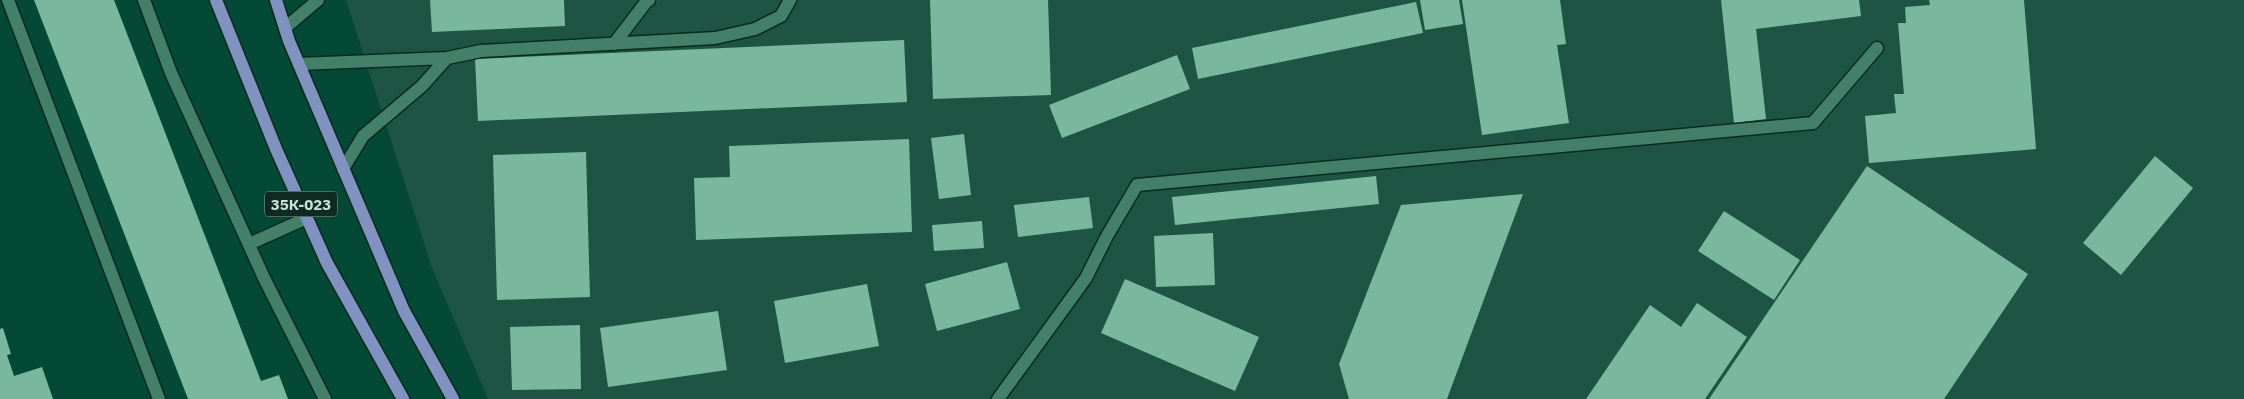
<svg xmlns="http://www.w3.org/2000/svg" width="2244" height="399" viewBox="0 0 2244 399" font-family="'IBM Plex Sans',sans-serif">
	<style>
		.built { fill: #1e5443 }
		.building { fill: #7ab79f }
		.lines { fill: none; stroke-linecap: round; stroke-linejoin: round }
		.lane-casing { stroke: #0b2b21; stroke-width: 15 }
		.street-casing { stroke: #0b2b21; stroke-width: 15 }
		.primary-casing { stroke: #0b2b21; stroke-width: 15 }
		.lane { stroke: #447f6a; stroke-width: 12 }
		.street { stroke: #447f6a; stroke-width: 12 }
		.primary { stroke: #8092bf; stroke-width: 12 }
		.labels { text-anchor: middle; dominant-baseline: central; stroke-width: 5; stroke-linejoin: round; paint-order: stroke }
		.shield { fill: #112a21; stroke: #90aca0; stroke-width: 1 }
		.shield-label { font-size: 15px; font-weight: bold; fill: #c6e4d7 }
	</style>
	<rect width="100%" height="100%" fill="#034936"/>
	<path class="built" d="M 346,0 L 2244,0 L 2244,399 L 488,399 L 432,268 Z"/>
	<path class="building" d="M 34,0 L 114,0 L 261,381 L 279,375 L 288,399 L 188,399 Z
		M 430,0 L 564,0 L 565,26 L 432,32 Z
		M 930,0 L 1048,0 L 1051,95 L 933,99 Z
		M 1420,0 L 1459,0 L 1463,24 L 1425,30 Z
		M 1462,0 L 1560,0 L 1566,44 L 1557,45 L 1569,123 L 1482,135 Z
		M 1721,0 L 1859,0 L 1861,16 L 1756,29 L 1766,119 L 1734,123 Z
		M 1929,0 L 2024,0 L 2036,149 L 1869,163 L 1865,116 L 1896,113 L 1894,94 L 1904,94 L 1898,23 L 1906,23 L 1905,7 L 1930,5 Z
		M 1416,2 L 1423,33 L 1198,79 L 1192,48 Z
		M 904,40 L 907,102 L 478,121 L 475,59 Z
		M 1177,55 L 1190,89 L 1062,138 L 1049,105 Z
		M 964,134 L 971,195 L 939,199 L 931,138 Z
		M 909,139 L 912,232 L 696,240 L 694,178 L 730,177 L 729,146 Z
		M 586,152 L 590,297 L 497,300 L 493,155 Z
		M 2155,156 L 2193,188 L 2121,275 L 2083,243 Z
		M 1867,166 L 2028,274 L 1944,399 L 1709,399 Z
		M 1376,176 L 1379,204 L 1175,225 L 1172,197 Z
		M 1523,194 L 1447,399 L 1349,399 L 1339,364 L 1401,205 Z
		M 1089,197 L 1093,228 L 1018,237 L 1014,205 Z
		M 1724,211 L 1800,260 L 1774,300 L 1698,251 Z
		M 982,221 L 984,248 L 934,251 L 932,225 Z
		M 1213,233 L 1215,285 L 1156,287 L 1154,236 Z
		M 1007,262 L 1020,309 L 937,331 L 925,284 Z
		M 1125,279 L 1259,337 L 1235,391 L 1101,333 Z
		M 867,284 L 879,346 L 785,363 L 774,301 Z
		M 1697,303 L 1747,337 L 1705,399 L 1586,399 L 1650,305 L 1681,327 Z
		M 718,311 L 727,370 L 608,387 L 600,328 Z
		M 580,325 L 581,389 L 512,390 L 510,327 Z
		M 3,328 L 11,354 L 7,355 L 14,376 L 42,367 L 53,399 L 0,399 L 0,329 Z"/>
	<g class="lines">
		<defs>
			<path id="lane" d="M 144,0 L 171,73 L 264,278 L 325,399
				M 285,28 L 318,0
				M 614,44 L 646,2 L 649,0
				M 299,64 L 447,58 L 481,51 L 715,38 L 755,29 L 781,16 L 790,0
				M 343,169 L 363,136 L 422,86 L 447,58
				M 249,244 L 307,218
				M 998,399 L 1086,278 L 1107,236 L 1137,185 L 1813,123 L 1877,48"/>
			<path id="street" d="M 8,0 L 159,399"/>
			<path id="primary" d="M 216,0 L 276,149 L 327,263 L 403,399
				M 276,0 L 289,41 L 404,311 L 453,399"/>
		</defs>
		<use href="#lane" class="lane-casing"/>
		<use href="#street" class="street-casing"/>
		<use href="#primary" class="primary-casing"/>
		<use href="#lane" class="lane"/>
		<use href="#street" class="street"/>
		<use href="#primary" class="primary"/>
	</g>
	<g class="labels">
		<rect class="shield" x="265" y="191.5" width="72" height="25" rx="4"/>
		<g class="shield-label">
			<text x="301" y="204">35К-023</text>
		</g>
	</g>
</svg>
